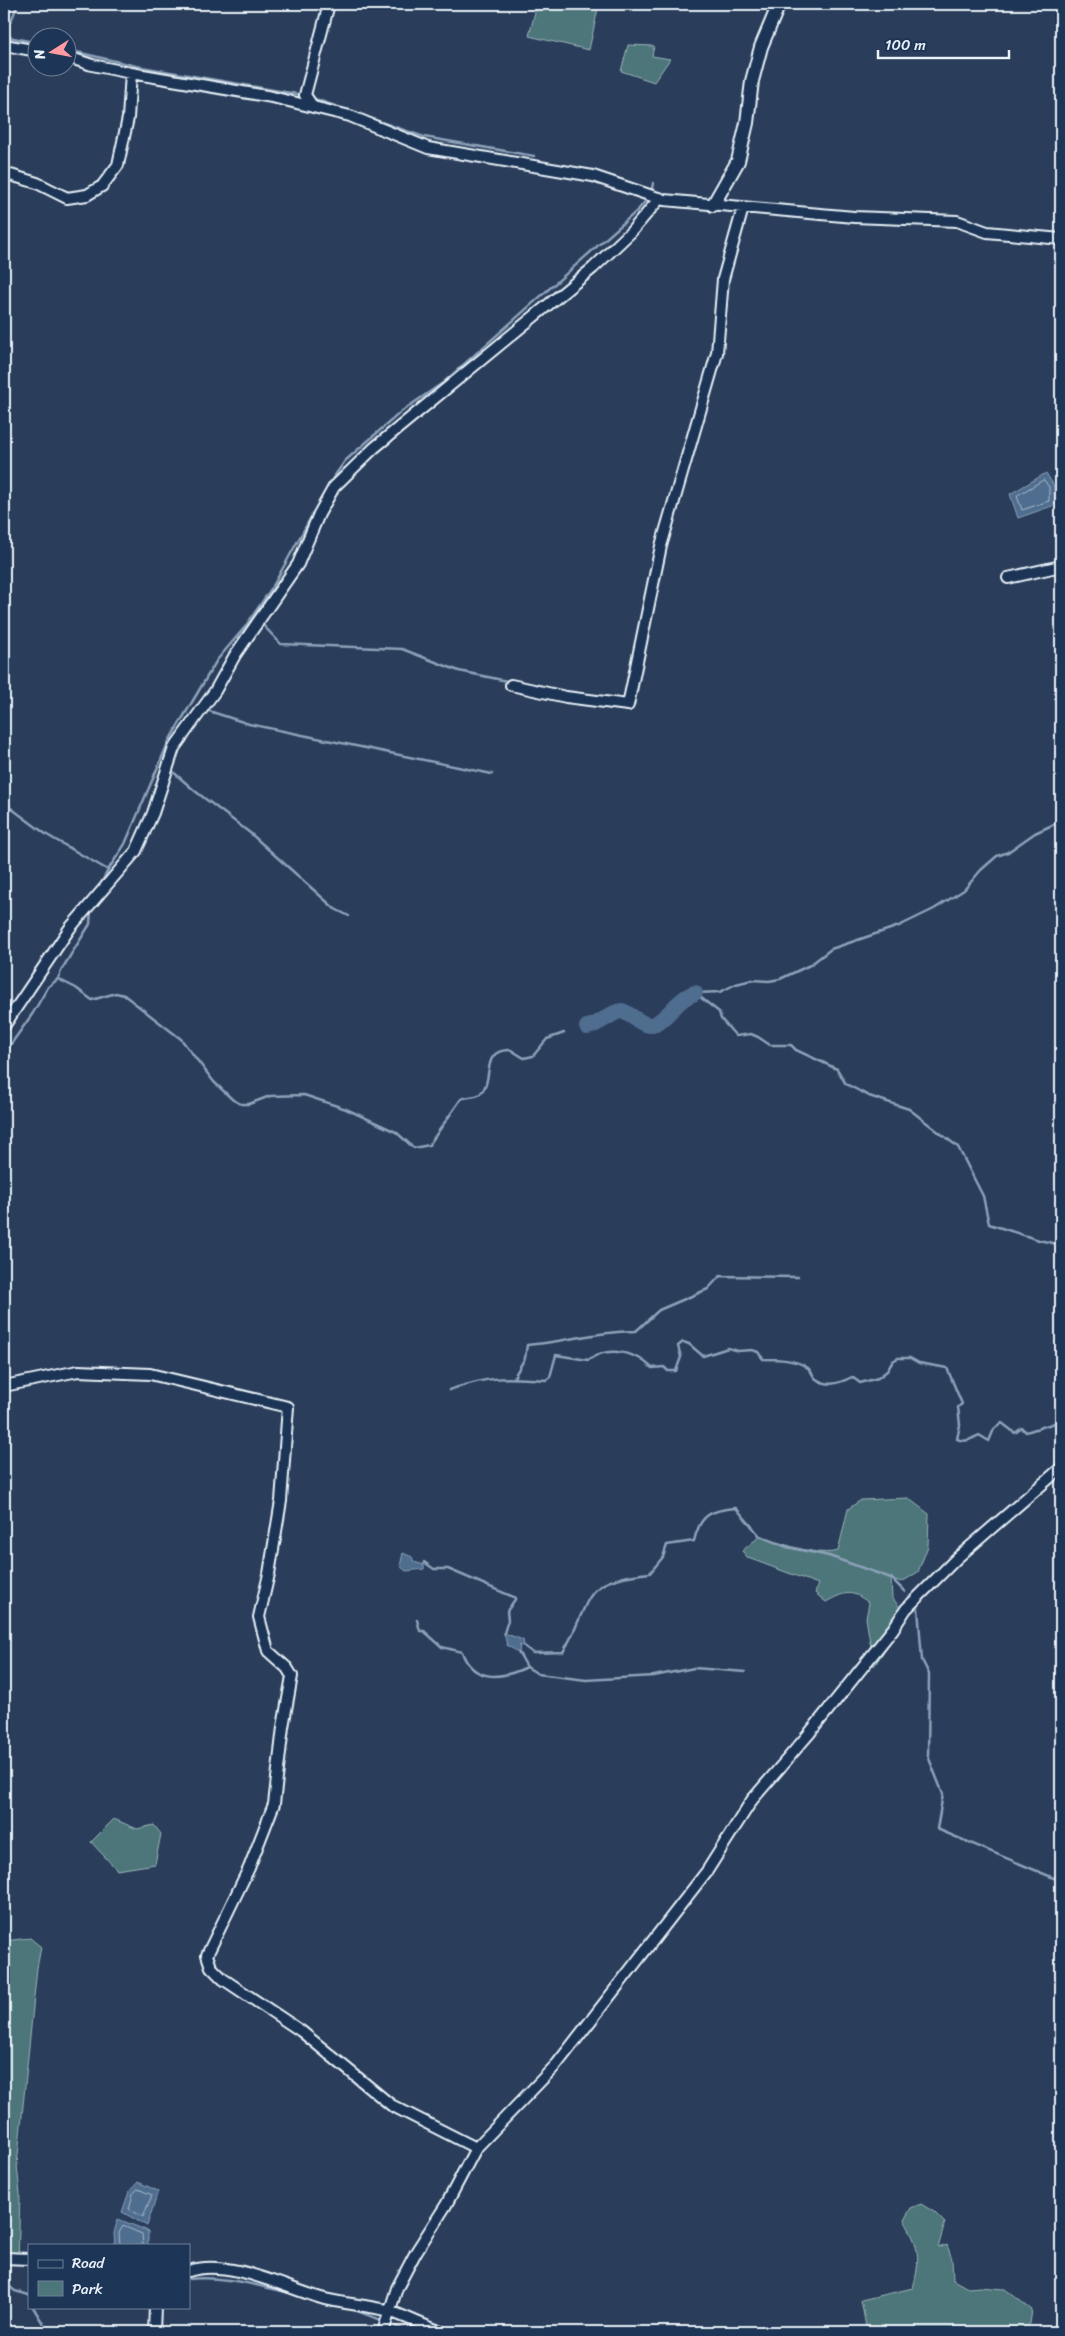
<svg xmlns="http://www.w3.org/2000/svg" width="1065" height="2336" viewBox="0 0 1065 2336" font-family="Sriracha,sans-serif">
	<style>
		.green { fill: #4d767a; stroke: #9ab4b9 }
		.water { fill: #4f6d8f; stroke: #8ca2b9 }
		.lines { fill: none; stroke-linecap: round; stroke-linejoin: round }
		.shore { stroke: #abbcce; stroke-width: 1 }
		.stream { stroke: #8ca2b9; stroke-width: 2.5 }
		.river { stroke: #4f6d8f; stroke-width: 16 }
		.minor-casing { stroke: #e8f1f8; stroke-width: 14 }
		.tertiary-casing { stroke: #e8f1f8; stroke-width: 16 }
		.minor { stroke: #1d3557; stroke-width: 10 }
		.tertiary { stroke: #1d3557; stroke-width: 12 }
	</style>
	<rect width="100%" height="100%" fill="#2a3d5a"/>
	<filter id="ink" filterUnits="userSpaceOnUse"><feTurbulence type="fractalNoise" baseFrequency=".02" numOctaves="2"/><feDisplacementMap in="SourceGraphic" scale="10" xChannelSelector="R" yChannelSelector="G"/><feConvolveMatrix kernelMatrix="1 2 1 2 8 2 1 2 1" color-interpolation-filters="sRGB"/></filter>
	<g filter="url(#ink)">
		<path class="green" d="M 537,4 L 599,4 L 589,50 L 529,36 Z
			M 628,45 L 654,46 L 652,56 L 670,59 L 654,82 L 621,71 Z
			M 908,1498 L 929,1514 L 928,1546 L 918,1572 L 902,1582 L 891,1579 L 892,1598 L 908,1616 L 874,1666 L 866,1618 L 869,1603 C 851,1589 845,1592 826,1602 L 815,1593 L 818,1584 L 748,1558 L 742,1551 L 760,1536 C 779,1543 819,1557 838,1551 L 848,1509 L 861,1500 Z
			M 114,1819 L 137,1829 L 154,1825 L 161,1834 L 155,1864 L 117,1870 L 91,1842 Z
			M 30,1938 L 41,1947 L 37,1968 L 17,2165 L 20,2194 L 18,2264 L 4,2263 L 4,1941 Z
			M 921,2204 L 934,2212 L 945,2223 L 938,2248 L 947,2245 L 952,2259 L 953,2280 L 968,2288 L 980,2287 L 1005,2289 L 1032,2310 L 1030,2324 L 1015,2332 L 867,2332 L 861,2300 L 913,2288 C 921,2259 919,2245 904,2220 L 911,2208 Z"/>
		<path class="water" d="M 1046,473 L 1054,486 L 1055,505 L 1018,518 L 1010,494 Z
			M 403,1553 L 412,1557 L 414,1562 L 424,1565 L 424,1562 L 424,1569 L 406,1571 L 400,1566 Z
			M 504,1633 L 523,1640 L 524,1646 L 520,1645 L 519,1653 L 507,1645 Z
			M 138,2182 L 158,2191 L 147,2226 L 122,2212 L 129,2192 Z
			M 118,2219 L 148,2231 L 148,2245 L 115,2245 L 114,2233 Z"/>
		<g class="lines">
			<path class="shore" d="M 1044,480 L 1049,487 L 1049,501 L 1022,510 L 1017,496 Z
				M 138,2189 L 152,2195 L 143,2217 L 129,2209 L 133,2194 Z
				M 120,2245 L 119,2233 L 123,2226 L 142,2234 L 143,2245"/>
			<path class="stream" d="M 4,21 L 11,21 L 18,4
				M 4,36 L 38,43
				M 68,50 L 136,66 L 302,95
				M 309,97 L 424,137 L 534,156
				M 651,194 L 653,183
				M 261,623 L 281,644 L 402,649 L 459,671 L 512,682
				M 206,710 L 249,724 L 492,774
				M 171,770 L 195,791 L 250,833 L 335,909 L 349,916
				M 4,803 L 47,835 L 108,870 L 99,887
				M 108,870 L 125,844 L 169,741 L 217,660 L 245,627 L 273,586 L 331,481 L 345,461 L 402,411 L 444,382 L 638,210 L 648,198
				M 58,979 L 62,969 L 90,924 L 91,909
				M 695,993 L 719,1012 L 721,1019 L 736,1036 L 751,1034 L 758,1037 L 770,1045 L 791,1045 L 796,1050 L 837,1069 L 846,1084 L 869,1096 L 909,1109 L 958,1147 L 983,1196 L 989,1224 L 1039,1240 L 1061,1245
				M 697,993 L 720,992 L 736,984 L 752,980 L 769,981 L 780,979 L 810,965 L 831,949 L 899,926 L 934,909 L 964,890 L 981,870 L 997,856 L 1008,852 L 1035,833 L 1061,821
				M 4,1054 L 33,1013 L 48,987 L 58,979 L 76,988 L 92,1000 L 116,993 L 124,995 L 181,1039 L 214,1082 L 233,1100 L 241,1104 L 249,1104 L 270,1096 L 304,1095 L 346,1109 L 396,1132 L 414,1148 L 429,1145 L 461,1099 C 467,1096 474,1098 480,1094 C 495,1081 479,1049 511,1050 L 524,1058 L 533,1056 L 547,1039 L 564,1033
				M 514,1377 L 525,1358 L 527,1345 C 564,1342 600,1331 636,1331 L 659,1310 L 708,1289 L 720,1276 L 798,1277
				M 449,1390 C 489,1376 505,1377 546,1380 L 550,1377 L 556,1355 L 588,1360 C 608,1346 635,1351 652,1368 L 664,1367 L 668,1371 L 676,1371 L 681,1357 L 678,1346 L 683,1342 L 689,1344 L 703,1356 L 728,1348 L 738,1351 L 752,1350 L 758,1352 L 763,1359 C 777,1359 796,1359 808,1368 C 812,1371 812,1375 815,1378 C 827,1388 840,1383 852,1377 L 860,1383 L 878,1378 L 887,1371 L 893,1361 L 898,1358 L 910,1358 L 919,1363 L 947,1368 L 962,1404 L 958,1407 L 960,1425 L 957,1439 C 966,1443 971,1439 979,1435 L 989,1441 L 994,1429 L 1002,1423 L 1015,1433 L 1022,1428 L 1026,1432 L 1055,1423 L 1061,1424
				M 424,1562 L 434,1569 L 448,1569 L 516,1598 L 507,1611 L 508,1620 L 504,1633
				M 918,1608 L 922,1660 L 929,1674 L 928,1756 L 943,1794 L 937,1829 L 1061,1881
				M 417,1620 L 420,1631 L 424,1631 L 442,1647 L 462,1652 C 473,1683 502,1679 527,1667
				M 524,1646 L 533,1653 L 563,1652 C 594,1600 577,1580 650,1573 L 663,1557 L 667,1545 L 694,1541 C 700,1515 710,1510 736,1508 L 760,1536 L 787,1547 L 829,1556 L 891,1578 L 905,1592
				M 519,1653 L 527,1667 L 538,1674 L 586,1680 L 654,1676 L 694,1668 L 745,1672
				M 189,2279 C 224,2275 261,2287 296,2294
				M 4,2282 L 15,2291 L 29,2295
				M 33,2307 L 48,2332
				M 352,2309 L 381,2320
				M 395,2326 L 409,2332"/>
			<path class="river" d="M 587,1027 C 599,1025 615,1010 622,1011 C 632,1014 644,1029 655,1024 C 670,1016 678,998 695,993"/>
			<defs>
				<path id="minor" d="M 4,45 L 38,51
					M 68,57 L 92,65 L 131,73 L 272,97 L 350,116 L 428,148 L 593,176 L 664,200 L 854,217 L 957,221 L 987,232 L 1061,239
					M 313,107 L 305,95 L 329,4
					M 4,173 L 37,183 L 67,198 L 87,195 L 102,186 L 118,165 L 128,118 L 131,73
					M 1008,578 L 1061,566
					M 511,685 L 566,697 L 628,705 L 661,546 L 717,353 L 723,279 L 743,208
					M 4,1026 L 70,928 L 136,851 L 153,813 L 174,748 L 215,691 L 235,655 L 298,564 L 319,514 L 334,487 L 374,448 L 593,268 L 631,232 L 660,198
					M 4,1386 L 78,1371 L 150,1374 L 288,1407 L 281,1501 L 269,1574 L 259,1617 L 268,1651 L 287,1668 L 292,1676 L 283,1727 L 274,1804 L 249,1868 L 207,1955 L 211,1967 L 223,1979 L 301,2031 L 391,2105 L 476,2148
					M 4,2258 L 29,2259
					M 189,2271 C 227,2258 284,2287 321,2298 C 343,2304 367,2305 389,2311 C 407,2317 424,2326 442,2332
					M 154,2332 L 155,2307
					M 383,2332 L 397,2288 L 416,2252 L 446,2205 L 476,2148 L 557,2064 L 707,1871 L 752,1800 L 808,1735 L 893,1629 L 906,1609 L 957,1558 L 1061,1468"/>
				<path id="tertiary" d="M 713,205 L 738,161 L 747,123 L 752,81 L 761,47 L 779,4"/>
			</defs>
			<use href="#minor" class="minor-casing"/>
			<use href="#tertiary" class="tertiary-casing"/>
			<use href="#minor" class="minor"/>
			<use href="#tertiary" class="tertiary"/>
		</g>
	</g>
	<rect width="1065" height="2336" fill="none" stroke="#1d3557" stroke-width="20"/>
	<rect x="10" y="10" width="1045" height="2316" fill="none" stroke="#e8f1f8" stroke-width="2" filter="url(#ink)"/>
	<rect x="28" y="2244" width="162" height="65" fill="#1d3557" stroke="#6e8097"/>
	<rect x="38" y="2260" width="25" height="8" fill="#1d3557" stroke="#6e8097"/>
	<text x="72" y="2268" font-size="15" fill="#e8f1f8">Road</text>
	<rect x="38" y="2281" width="25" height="15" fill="#4d767a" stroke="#6e8097"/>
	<text x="72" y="2294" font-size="15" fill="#e8f1f8">Park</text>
	<g transform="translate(52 52) rotate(259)"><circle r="24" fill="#1d3557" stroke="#6e8097"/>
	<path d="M0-4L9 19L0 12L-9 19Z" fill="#ff9aa2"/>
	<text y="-8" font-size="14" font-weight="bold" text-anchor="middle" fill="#e8f1f8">N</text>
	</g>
	<path d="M878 50v8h131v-8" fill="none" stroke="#e8f1f8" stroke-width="2.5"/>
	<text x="885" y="50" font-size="15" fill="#e8f1f8" stroke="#1d3557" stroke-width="4" paint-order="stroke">100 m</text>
</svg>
